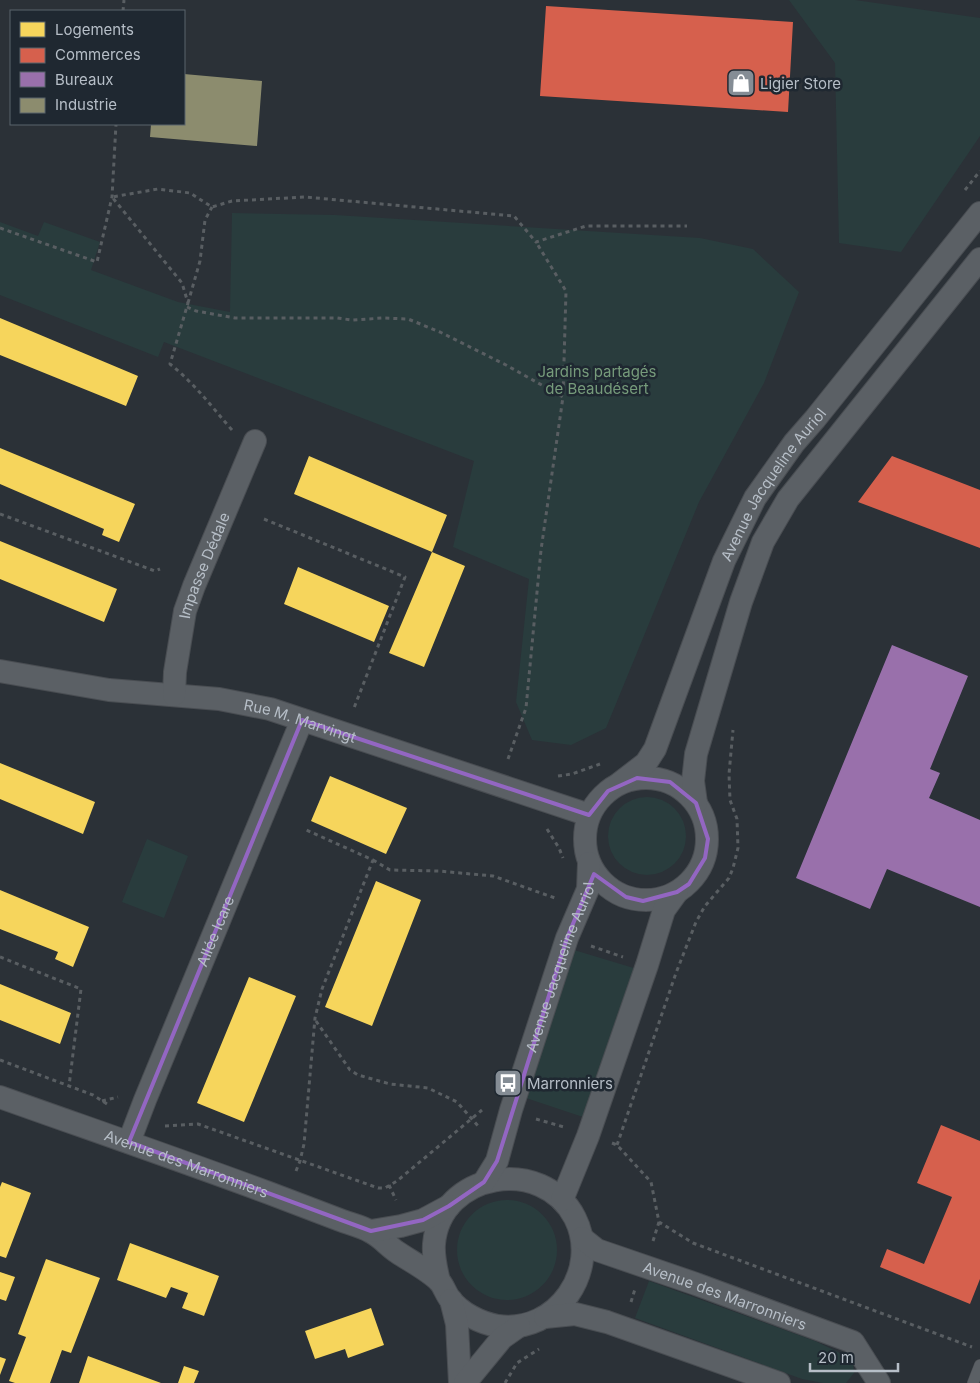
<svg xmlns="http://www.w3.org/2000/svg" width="980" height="1383" viewBox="0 0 980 1383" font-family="Inter,sans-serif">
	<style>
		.green { fill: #293c3d }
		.homes { fill: #f6d55c }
		.shops { fill: #d6604d }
		.offices { fill: #9970ab }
		.industry { fill: #8c8c6e }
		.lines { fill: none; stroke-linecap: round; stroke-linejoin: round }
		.service-casing { stroke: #494d52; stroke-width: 12 }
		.minor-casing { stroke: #494d52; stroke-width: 24 }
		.path { stroke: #595e62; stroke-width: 3; stroke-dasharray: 4 4; stroke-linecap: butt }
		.service { stroke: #5b6065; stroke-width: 11 }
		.minor { stroke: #5b6065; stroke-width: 22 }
		.marked { fill: none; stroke: #9366c2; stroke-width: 4; stroke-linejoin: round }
		.labels { text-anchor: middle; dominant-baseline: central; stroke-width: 5; stroke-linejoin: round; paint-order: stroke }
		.poi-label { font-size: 15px; fill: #b6bec7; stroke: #1f2831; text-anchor: start }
		.park-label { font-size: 15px; fill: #769b7b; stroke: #1f2831 }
		.street-label { font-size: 15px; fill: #b6bec7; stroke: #1f2831 }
	</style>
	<rect width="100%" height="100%" fill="#2b3137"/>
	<path class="green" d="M 789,0 L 855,0 L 980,18 L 980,136 L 901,252 L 839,243 L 835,63 Z
		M 232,213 L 335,215 L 700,238 L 753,249 L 799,292 L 764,383 L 699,502 L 606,728 L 571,745 L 532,740 L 516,702 L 529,579 L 453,547 L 474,461 L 164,342 L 158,357 L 0,295 L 0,222 L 38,236 L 44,222 L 100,242 L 91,270 L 178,302 L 230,312 Z
		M608 836a39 39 0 1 1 78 0a39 39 0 1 1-78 0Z
		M 147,839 L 188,856 L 164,918 L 122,902 Z
		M 574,950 L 637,969 L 586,1118 L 526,1098 Z
		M457 1250a50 50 0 1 1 100 0a50 50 0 1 1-100 0Z
		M 649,1281 L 815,1341 L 838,1352 L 853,1362 L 854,1373 L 846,1383 L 823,1383 L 802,1379 L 635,1318 Z"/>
	<path class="homes" d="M 0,318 L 138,376 L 126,406 L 0,355 Z
		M 0,448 L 135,504 L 119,542 L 102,535 L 104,529 L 0,484 Z
		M 309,456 L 447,515 L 432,552 L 294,494 Z
		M 0,541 L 117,589 L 104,622 L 0,579 Z
		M 432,552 L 465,566 L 424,667 L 389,653 Z
		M 298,567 L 389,606 L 374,642 L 284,604 Z
		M 0,763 L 95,802 L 83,834 L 0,799 Z
		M 330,776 L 407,808 L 386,854 L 311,821 Z
		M 376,881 L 421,900 L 372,1026 L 325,1007 Z
		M 0,890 L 89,927 L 73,967 L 55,959 L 58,952 L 0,929 Z
		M 249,977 L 296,996 L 244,1122 L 197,1103 Z
		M 0,984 L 71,1013 L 60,1044 L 0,1020 Z
		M 2,1182 L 31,1193 L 6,1258 L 0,1256 L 0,1187 Z
		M 130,1243 L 219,1276 L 204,1316 L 182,1308 L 188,1293 L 171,1287 L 166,1298 L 117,1280 Z
		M 46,1259 L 100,1278 L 71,1353 L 62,1350 L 50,1383 L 15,1383 L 9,1381 L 26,1337 L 18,1334 Z
		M 0,1272 L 15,1277 L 6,1301 L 0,1299 Z
		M 371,1308 L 384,1345 L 348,1358 L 345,1349 L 315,1359 L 305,1331 Z
		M 88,1356 L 161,1383 L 79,1383 Z
		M 0,1357 L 6,1359 L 0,1375 Z
		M 184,1366 L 199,1371 L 194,1383 L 178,1383 Z"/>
	<path class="shops" d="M 546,6 L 793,22 L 788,112 L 540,96 Z
		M 892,456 L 980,490 L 980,548 L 858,502 Z
		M 941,1125 L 980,1141 L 980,1279 L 970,1304 L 880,1267 L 887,1249 L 924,1264 L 952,1197 L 917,1183 Z"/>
	<path class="offices" d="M 892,645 L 968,676 L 930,769 L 940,773 L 929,798 L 980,820 L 980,907 L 887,869 L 870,909 L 796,878 Z"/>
	<path class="industry" d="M 184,74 L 262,81 L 257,146 L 150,137 L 151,124 L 184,124 Z"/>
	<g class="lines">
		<defs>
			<path id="service" d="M 973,1383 L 980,1365"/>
			<g id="minor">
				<path id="s1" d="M 0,671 L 109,690 L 219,699 L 270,709 L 589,815"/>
				<path id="s2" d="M 174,695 L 175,672 L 185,611 L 194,586 L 255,441"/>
				<circle cx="646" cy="839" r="61"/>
				<path id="s3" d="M 620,783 L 646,763 L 655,749 L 724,561 L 755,498 L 794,443 L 815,419 L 980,213"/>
				<path d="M 696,803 L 693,781 L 696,754 L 741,602 L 763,542 L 788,499 L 980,259"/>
				<path id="s4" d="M 0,1097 C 90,1129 180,1160 269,1193 C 293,1202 316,1211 340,1220 C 350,1224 362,1226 371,1232 C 381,1237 388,1246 397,1252 C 410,1261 430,1271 440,1282 C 444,1287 446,1294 450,1299 C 461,1313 480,1323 498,1326 C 557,1334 601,1270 575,1218 C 543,1155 440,1172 434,1244 C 433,1257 436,1269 439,1281"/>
				<path id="s5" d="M 129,1142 L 145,1100 L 302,720"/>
				<path id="s6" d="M 484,1182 L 497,1161 L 511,1110 L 567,938 L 588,889 L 589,863"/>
				<path d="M 562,1200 L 588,1136 L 647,965 L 664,910 L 677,892"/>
				<path d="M 371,1231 L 401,1226 L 423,1220 L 449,1206"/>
				<path id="s7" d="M 582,1238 L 597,1250 L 696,1284 L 853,1342 L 879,1383"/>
				<path d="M 451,1300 L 457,1324 L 460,1383"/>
				<path d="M 545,1317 L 575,1314 L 607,1322 L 779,1383"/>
				<path d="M 465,1383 L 502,1338 L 519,1326"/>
			</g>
		</defs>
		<use href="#service" class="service-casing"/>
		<use href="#minor" class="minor-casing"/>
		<path class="path" d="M 123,11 L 124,0
			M 965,190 L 980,171
			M 0,228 L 97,262 L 112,197 L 116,124
			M 188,303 L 200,261 L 205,220 L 212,207
			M 187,307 L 196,311 L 235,318 L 337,318 L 352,320 L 383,318 L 408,319 L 440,332 L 506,365 L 563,397 L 566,291 L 536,242
			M 232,430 C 211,406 196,385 170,364 L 188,303 L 182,283 L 112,197 L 158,189 L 190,193 L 212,207 L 232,201 L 305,197 L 514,216 L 536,242 L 586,226 L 687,226
			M 0,514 L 155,571 L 160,569
			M 264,519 L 405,577 L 354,708
			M 508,759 L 526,708 L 541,550 L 563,397
			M 558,776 L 572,774 L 600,764
			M 547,829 L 559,848 L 563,858
			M 373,860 L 390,870 L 439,871 L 493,876 L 555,898
			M 591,946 L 623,957
			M 0,957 L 81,989 L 69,1086
			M 316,1021 L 350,1070 L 358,1075 L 390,1084 L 428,1088 L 457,1102 L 479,1127
			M 0,1060 L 93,1095 L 110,1106
			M 102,1101 L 118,1097
			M 536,1119 L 564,1127
			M 165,1126 L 198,1124 L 378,1188 L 385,1188 L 397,1181 L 482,1110
			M 612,1143 L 617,1145 L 651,1182 L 659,1222 L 693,1243 L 972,1347
			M 617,1145 L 676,973 L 696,922 L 705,906 L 729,878 L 733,868 L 738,848 L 737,819 L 730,800 L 729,774 L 733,730
			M 296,1171 L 300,1161 L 304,1144 L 315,1018 L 322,989 L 373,860 L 304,829
			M 389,1185 L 396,1200
			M 653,1241 L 659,1222
			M 631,1302 L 635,1289
			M 505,1383 L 517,1363 L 539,1349"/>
		<use href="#service" class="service"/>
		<use href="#minor" class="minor"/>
	</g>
	<path class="marked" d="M 302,720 L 589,815 L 608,791 L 637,778 L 670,782 L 696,803 L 708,839 L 705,858 L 689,884 L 677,892 L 643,901 L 626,897 L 594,874 L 567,938 L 497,1161 L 484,1182 L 449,1206 L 423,1220 L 371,1231 L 129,1142 Z"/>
	<defs>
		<symbol id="shop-square" viewBox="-11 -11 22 22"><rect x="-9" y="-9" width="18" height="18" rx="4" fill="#858d95" stroke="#1f2831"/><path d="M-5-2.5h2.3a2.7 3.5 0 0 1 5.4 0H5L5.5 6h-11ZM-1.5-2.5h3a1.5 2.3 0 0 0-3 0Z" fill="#fff"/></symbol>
		<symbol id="bus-square" viewBox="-11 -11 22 22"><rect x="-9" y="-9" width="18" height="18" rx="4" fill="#858d95" stroke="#1f2831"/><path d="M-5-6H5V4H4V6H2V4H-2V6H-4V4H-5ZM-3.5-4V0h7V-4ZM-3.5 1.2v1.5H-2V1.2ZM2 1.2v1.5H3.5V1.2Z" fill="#fff"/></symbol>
	</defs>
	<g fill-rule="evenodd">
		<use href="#shop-square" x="725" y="67" width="32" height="32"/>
		<use href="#bus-square" x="492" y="1067" width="32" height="32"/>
	</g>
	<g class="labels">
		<g class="poi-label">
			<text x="760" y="83">Ligier Store</text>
			<text x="527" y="1083">Marronniers</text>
		</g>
		<g class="park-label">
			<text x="597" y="371">Jardins partagés<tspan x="597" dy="17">de Beaudésert</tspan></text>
		</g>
		<g class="street-label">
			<text stroke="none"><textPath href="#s3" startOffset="341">Avenue Jacqueline Auriol</textPath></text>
			<text stroke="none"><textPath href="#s2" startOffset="134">Impasse Dédale</textPath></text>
			<text stroke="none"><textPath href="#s1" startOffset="305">Rue M. Marvingt</textPath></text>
			<text stroke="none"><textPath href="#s5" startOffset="228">Allée Icare</textPath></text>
			<text stroke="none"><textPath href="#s6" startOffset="229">Avenue Jacqueline Auriol</textPath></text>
			<text stroke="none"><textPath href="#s4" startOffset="198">Avenue des Marronniers</textPath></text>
			<text stroke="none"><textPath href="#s7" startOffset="155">Avenue des Marronniers</textPath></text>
		</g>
	</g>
	<rect x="10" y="10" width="175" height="115" fill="#1f2831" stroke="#5b646d"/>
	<rect x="20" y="22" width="25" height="15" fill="#f6d55c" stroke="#5b646d"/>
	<text x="55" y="35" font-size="15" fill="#b6bec7">Logements</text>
	<rect x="20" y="48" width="25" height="15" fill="#d6604d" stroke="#5b646d"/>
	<text x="55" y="60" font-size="15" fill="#b6bec7">Commerces</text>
	<rect x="20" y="72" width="25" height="15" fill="#9970ab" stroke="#5b646d"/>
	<text x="55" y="85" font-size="15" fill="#b6bec7">Bureaux</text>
	<rect x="20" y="98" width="25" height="15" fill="#8c8c6e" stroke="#5b646d"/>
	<text x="55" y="110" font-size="15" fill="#b6bec7">Industrie</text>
	<path d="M810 1363v8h88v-8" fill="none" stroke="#b6bec7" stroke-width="2.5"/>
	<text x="818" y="1363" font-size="15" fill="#b6bec7" stroke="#1f2831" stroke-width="4" paint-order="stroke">20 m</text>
</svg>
